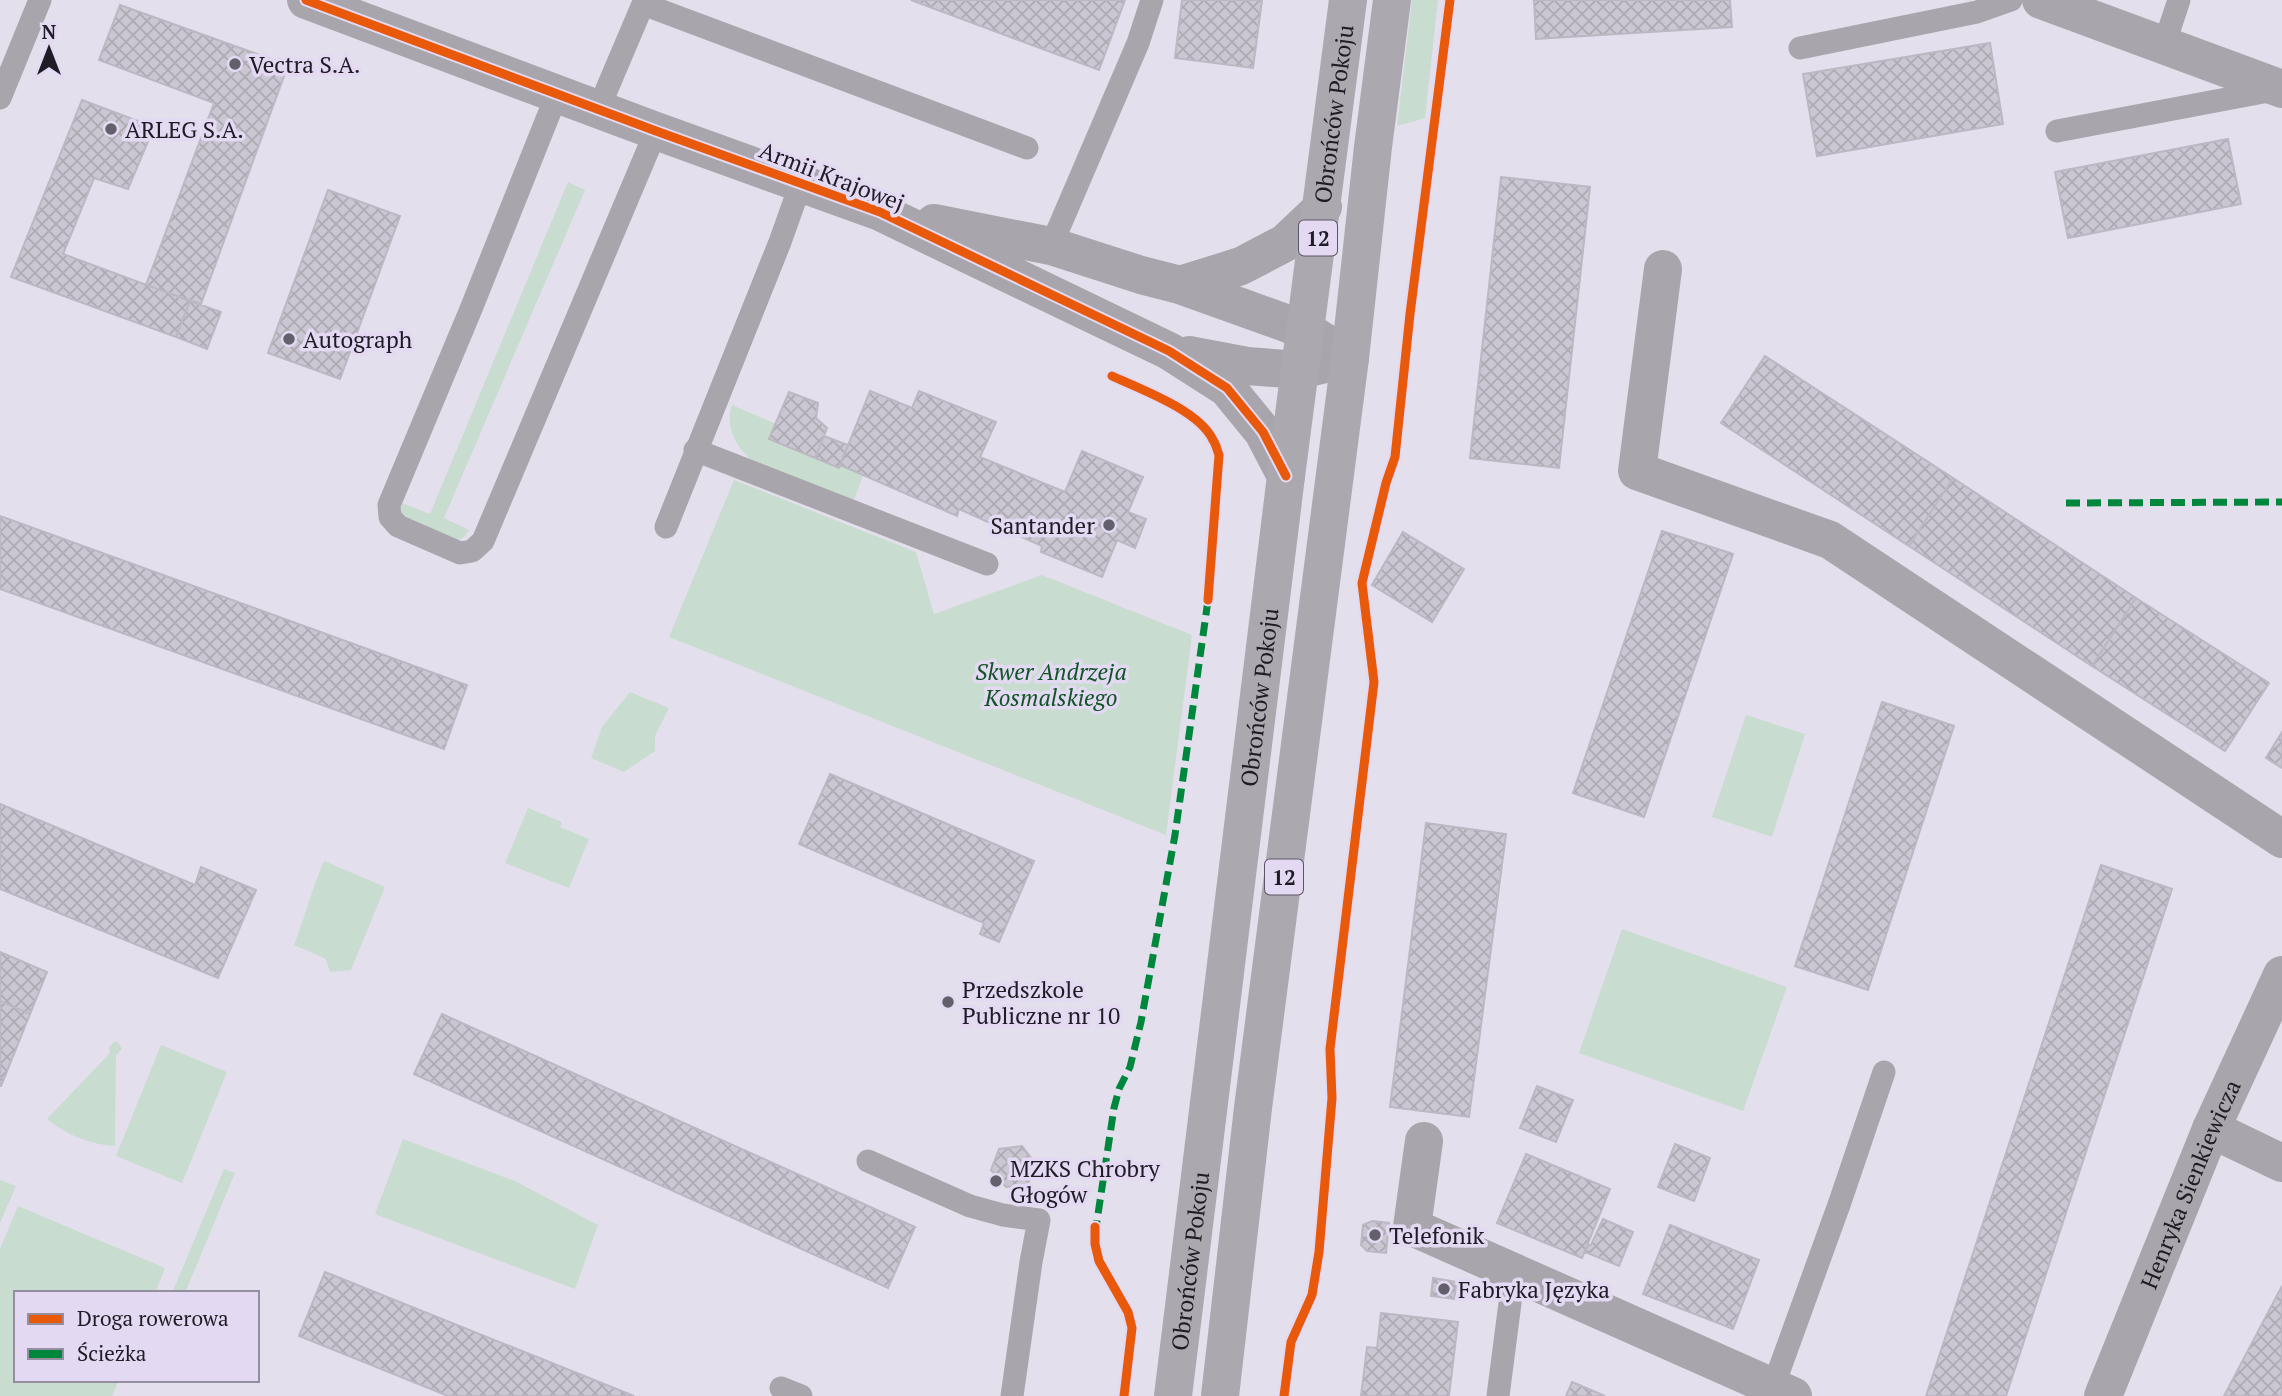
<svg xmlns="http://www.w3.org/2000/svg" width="2282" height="1396" viewBox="0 0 2282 1396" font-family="'PT Serif',serif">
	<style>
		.green { fill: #c8ddcf }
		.building { fill: url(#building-cross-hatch); stroke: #bcb7c2; stroke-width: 2 }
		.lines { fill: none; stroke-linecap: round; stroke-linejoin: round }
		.service { stroke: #a8a6ac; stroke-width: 23 }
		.minor { stroke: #a8a6ac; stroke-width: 38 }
		.tertiary { stroke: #a8a6ac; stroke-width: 38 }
		.primary { stroke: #aca8b0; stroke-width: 38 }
		.quiet { stroke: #00873e; stroke-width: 7; stroke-dasharray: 14 7; stroke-linecap: butt }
		.cycleway-casing { stroke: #e3d9f2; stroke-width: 13 }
		.cycleway { stroke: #e8590c; stroke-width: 9 }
		.poi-dot { fill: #64606b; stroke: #e3d9f2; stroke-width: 2.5 }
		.labels { text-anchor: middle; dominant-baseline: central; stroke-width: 7; stroke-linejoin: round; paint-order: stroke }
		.shield { fill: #e3d9f2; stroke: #5a5562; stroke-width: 2 }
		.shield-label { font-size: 21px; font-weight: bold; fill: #1f1c25 }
		.poi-label { font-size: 23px; fill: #1f1c25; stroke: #e3d9f2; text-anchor: start }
		.street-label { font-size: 23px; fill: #1f1c25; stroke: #e3d9f2 }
		.park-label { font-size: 23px; font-style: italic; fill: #115526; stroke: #e3d9f2 }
	</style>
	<defs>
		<pattern id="building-cross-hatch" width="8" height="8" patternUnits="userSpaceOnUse" patternTransform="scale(1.75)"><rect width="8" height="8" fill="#cbc7d2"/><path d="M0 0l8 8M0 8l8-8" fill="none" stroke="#aeaab4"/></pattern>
	</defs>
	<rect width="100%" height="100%" fill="#e4dfec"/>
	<path class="green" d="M 1412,0 L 1438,0 L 1425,118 L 1397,126 Z
		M 568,182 L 585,190 L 444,518 L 469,530 L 463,538 L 457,540 L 403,516 L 401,509 L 402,503 L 430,514 Z
		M 732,405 L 776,424 L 770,439 L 839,468 L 840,465 L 863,476 L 853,502 L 751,460 C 735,445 725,427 732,405 Z
		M 734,480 L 916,552 L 934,614 L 1042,575 L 1192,635 L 1166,835 L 669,637 Z
		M 630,692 L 669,708 L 655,736 L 655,751 L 624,772 L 591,758 L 602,727 Z
		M 1746,715 L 1805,734 L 1772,837 L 1712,817 Z
		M 528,808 L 562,822 L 560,827 L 589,839 L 569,888 L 505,863 Z
		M 324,861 L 385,887 L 351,970 L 330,972 L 326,959 L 294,945 C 305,917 312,888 324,861 Z
		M 1622,929 L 1787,987 L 1743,1111 L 1579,1053 Z
		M 114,1042 L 118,1042 L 122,1049 L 116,1055 L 115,1146 C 88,1144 67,1135 47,1119 L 110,1053 L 109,1047 Z
		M 161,1045 L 227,1072 L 182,1183 L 116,1156 Z
		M 403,1139 L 515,1181 L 598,1225 L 575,1289 L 375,1214 Z
		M 224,1169 L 235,1173 L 185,1293 L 172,1293 Z
		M 0,1180 L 16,1186 L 0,1223 Z
		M 18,1206 L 165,1268 L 155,1293 L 16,1293 L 16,1380 L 119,1380 L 112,1396 L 0,1396 L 0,1249 Z"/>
	<path class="building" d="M 911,0 L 1125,0 L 1099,70 Z
		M 1182,0 L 1262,0 L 1253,68 L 1175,58 Z
		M 1534,0 L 1730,0 L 1732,27 L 1536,39 Z
		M 120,5 L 288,65 L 201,304 L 146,285 L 214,103 L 99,60 Z
		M 1990,43 L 2003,124 L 1817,156 L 1803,74 Z
		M 82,100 L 154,127 L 128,189 L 94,178 L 63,254 L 190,301 L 176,337 L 11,277 Z
		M 2228,139 L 2241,204 L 2068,238 L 2055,172 Z
		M 1501,177 L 1590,187 L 1559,468 L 1470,458 Z
		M 328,190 L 400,216 L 340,379 L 268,353 Z
		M 190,301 L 221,312 L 207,349 L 176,337 Z
		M 1765,356 L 1953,478 L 1909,546 L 1721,423 Z
		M 870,391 L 912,408 L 919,391 L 996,422 L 980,457 L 1065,492 L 1082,451 L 1143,477 L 1128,512 L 1146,519 L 1135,548 L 1117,540 L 1102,577 L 1041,552 L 1042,546 L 959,509 L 957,516 L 840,465 Z
		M 789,392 L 818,403 L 816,418 L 827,428 L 815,458 L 769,439 Z
		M 824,436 L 848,445 L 839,468 L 815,458 Z
		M 1953,478 L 2136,598 L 2092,666 L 1909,546 Z
		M 0,516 L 467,685 L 444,749 L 0,589 Z
		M 1662,531 L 1733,554 L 1644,817 L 1573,793 Z
		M 1403,532 L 1464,569 L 1432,622 L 1372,585 Z
		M 2136,598 L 2269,683 L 2225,751 L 2092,666 Z
		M 1882,702 L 1954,726 L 1868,990 L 1795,966 Z
		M 2282,732 L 2282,768 L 2266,758 Z
		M 830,774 L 1034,861 L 999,942 L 980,934 L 984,923 L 799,844 Z
		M 0,804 L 195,885 L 201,867 L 256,890 L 218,978 L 0,889 Z
		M 1426,823 L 1506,834 L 1469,1117 L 1390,1107 Z
		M 2101,865 L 2172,889 L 2006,1396 L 1926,1396 Z
		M 0,952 L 47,972 L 30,1014 L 0,1001 Z
		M 0,1001 L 30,1014 L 1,1086 L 0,1086 Z
		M 442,1014 L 915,1227 L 888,1288 L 414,1074 Z
		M 1537,1086 L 1573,1100 L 1556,1142 L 1520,1128 Z
		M 1675,1144 L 1710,1158 L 1694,1201 L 1658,1187 Z
		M 1022,1146 L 1035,1163 L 1028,1185 L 1006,1187 L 991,1170 L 999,1149 Z
		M 1526,1154 L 1610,1189 L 1582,1258 L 1497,1223 Z
		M 1603,1219 L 1633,1232 L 1619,1266 L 1585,1252 L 1589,1244 L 1591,1245 Z
		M 1372,1221 L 1389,1223 L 1386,1253 L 1367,1251 L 1361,1245 L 1363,1225 Z
		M 1670,1225 L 1759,1260 L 1733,1329 L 1643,1294 Z
		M 325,1272 L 634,1396 L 448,1396 L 299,1336 Z
		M 1433,1278 L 1457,1282 L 1454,1299 L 1431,1296 Z
		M 2282,1286 L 2282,1396 L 2224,1396 Z
		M 1381,1313 L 1458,1322 L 1449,1396 L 1361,1396 L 1367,1347 L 1377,1348 Z
		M 1572,1382 L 1605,1396 L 1566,1396 Z"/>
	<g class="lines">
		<path class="service" d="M 2164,45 L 2179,0
			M 1800,48 L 1977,12 L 2011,0
			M 557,94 L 471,309 L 389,505 L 390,517 L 398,526 L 460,553 L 472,551 L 483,541 L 656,131
			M 0,98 L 40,0
			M 598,110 L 643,4 L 1027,148
			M 2057,131 L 2274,90
			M 1051,246 L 1138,43 L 1152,0
			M 695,450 L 987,564
			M 666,527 L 780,242 L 801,183
			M 868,1161 L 970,1206 L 1003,1215 L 1039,1220 L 1031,1262 L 1012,1396
			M 1773,1387 L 1840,1202 L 1884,1072
			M 781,1388 L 801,1396
			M 1498,1396 L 1514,1272"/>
		<g class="minor">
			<path d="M 2041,0 L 2282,89"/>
			<path d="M 1663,269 L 1637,471 L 1830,540 L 2282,839"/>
			<path d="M 2211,1129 L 2282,1163"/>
			<path d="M 1424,1141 L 1412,1227 L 1793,1396"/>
			<path id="s1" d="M 2103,1396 L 2211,1129 L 2282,975"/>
		</g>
		<path class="tertiary" d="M 306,0 L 656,131 L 880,212 L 1169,351 L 1227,388 L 1263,432 L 1286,476
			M 934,223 L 1051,246 L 1141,275 L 1180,285 L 1305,330 L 1350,358
			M 1180,285 L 1241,266 L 1285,243 L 1323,207
			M 1189,355 L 1247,366 L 1300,370 L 1333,362"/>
		<g class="primary">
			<path id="s2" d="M 1173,1396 L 1286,476 L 1348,0"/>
			<path d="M 1220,1396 L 1253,1108 L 1350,358 L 1373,147 L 1392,0"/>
		</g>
		<path class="quiet" d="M 2066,503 L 2282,502
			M 1095,1234 L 1114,1108 L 1119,1089 L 1130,1067 L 1141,1022 L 1175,835 L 1208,600"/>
		<defs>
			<path id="cycleway" d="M 306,0 L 656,131 L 880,212 L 1169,351 L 1227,388 L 1263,432 L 1286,476
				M 1112,376 C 1140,389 1199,410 1213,440 C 1216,444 1217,450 1219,455 L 1208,600
				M 1095,1227 L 1095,1244 L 1099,1261 L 1128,1312 L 1132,1328 L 1124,1396
				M 1284,1396 L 1291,1342 L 1312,1295 L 1319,1252 L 1332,1098 L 1330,1049 L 1374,682 L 1362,583 L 1386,483 L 1395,457 L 1410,314 L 1450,0"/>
		</defs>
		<use href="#cycleway" class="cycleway-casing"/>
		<use href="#cycleway" class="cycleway"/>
	</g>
	<g class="poi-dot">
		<circle cx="235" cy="64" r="7"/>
		<circle cx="111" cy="129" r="7"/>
		<circle cx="289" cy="339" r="7"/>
		<circle cx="1109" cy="525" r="7"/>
		<circle cx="948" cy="1002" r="7"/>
		<circle cx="996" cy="1181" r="7"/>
		<circle cx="1375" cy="1235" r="7"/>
		<circle cx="1444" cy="1289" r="7"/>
	</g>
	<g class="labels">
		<g class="shield">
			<rect x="1299" y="220.5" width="38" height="35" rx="5"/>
			<rect x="1265" y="859.5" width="38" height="35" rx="5"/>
		</g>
		<g class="shield-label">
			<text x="1318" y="238">12</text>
			<text x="1284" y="877">12</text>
		</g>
		<g class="poi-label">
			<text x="249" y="64">Vectra S.A.</text>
			<text x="125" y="129">ARLEG S.A.</text>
			<text x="303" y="339">Autograph</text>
			<text x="1095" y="525" text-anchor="end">Santander</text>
			<text x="962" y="989">Przedszkole<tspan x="962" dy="26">Publiczne nr 10</tspan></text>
			<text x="1010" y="1168">MZKS Chrobry<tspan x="1010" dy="26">Głogów</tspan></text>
			<text x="1389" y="1235">Telefonik</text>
			<text x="1458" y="1289">Fabryka Języka</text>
		</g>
		<g class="street-label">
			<text stroke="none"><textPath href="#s2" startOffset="1292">Obrońców Pokoju</textPath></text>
			<text transform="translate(832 176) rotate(21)">Armii Krajowej</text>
			<text stroke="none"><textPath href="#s2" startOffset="704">Obrońców Pokoju</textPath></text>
			<text stroke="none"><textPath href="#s1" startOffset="229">Henryka Sienkiewicza</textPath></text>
			<text stroke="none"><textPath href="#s2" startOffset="136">Obrońców Pokoju</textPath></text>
		</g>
		<g class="park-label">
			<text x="1051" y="671">Skwer Andrzeja<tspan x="1051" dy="26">Kosmalskiego</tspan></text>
		</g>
	</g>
	<rect x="14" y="1291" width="245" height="91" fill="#e3d9f2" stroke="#958da0" stroke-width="2"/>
	<rect x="28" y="1314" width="35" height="10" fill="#e8590c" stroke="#958da0" stroke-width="2"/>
	<text x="77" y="1326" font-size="21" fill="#1f1c25">Droga rowerowa</text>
	<rect x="28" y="1349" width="35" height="10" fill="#00873e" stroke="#958da0" stroke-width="2"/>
	<text x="77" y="1361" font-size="21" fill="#1f1c25">Ścieżka</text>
	<g transform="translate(49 49)" stroke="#e3d9f2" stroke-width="5" paint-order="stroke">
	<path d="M0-5L12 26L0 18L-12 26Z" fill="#1f1c25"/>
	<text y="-10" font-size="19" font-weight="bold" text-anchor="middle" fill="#1f1c25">N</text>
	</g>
</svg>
